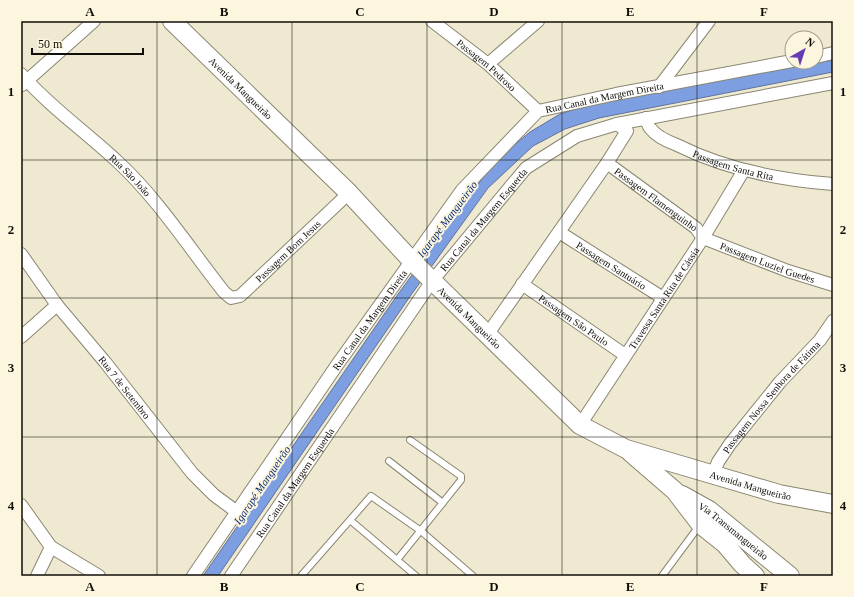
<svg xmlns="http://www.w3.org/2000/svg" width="854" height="597" viewBox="0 0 854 597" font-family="Georgia,serif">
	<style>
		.water { fill: #7d9ee0; stroke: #5d739f }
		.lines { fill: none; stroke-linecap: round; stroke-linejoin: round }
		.lane-casing { stroke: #8b8671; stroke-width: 8 }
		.street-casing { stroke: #8b8671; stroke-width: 14 }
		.secondary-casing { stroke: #8b8671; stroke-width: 20 }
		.lane { stroke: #fff; stroke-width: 6 }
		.street { stroke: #fff; stroke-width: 12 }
		.secondary { stroke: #fff; stroke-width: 18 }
		.grid { fill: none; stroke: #110e07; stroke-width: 1; stroke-opacity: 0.55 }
		.labels { text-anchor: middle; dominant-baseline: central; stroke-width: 4; stroke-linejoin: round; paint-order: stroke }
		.street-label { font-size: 10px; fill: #110e07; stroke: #fcf6df }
		.water-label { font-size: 11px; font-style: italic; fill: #0b2c76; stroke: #fcf6df }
		.neatline { fill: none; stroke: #110e07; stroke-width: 1.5 }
		.grid-label { font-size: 13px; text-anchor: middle; font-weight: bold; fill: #110e07 }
	</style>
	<rect width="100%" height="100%" fill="#efe9d2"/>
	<path class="water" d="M 833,60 L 833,72 L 599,118 L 565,129 L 533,146 L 488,188 L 411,295 L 218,576 L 203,576 L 396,297 L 495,161 L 530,132 L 560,114 L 594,103 Z"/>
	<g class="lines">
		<defs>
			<path id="lane" d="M 389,461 L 443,503
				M 350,520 L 416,576
				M 397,560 L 461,480 L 461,476 L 410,440
				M 301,576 L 371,496 L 421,531 L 473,576
				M 662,576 L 699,526"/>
			<g id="street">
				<path id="s1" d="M 432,21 L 488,64 L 538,111"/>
				<path d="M 816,57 L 833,53"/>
				<path d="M 488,64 L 538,21"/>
				<path id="s2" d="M 21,74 C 50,107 86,132 118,162 C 158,199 190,249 224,292 L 231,298 L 240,296 L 349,193"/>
				<path d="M 22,85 L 94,21"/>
				<path d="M 659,87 L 709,21"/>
				<path id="s3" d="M 646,118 C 647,121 648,127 651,129 C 656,136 669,142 677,145 C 725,169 779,180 833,184"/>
				<path id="s4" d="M 607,163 L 696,228 L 703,238"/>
				<path id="s5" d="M 559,232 L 663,298"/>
				<path id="s6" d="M 703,238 L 788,271 L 833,285"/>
				<path id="s7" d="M 21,254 L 57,305 L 105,362 L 192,473 L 214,495 L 237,512"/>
				<path id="s8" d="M 522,284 L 625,355"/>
				<path d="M 487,335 L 607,163 L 627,131 L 617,124"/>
				<path d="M 21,337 L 57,305"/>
				<path id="s9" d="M 580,425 L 703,238 L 744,170"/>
				<path id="s10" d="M 713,475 L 718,462 L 730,444 L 780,382 L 820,340 L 833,321"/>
				<path d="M 21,505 L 51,547 L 99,576"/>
				<path d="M 37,576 L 51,547"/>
				<path id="s11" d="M 193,576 L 337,365 L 462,190 L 538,111 L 616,94 L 792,61"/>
				<path id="s12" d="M 231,576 L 432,281 L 526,168 L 577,136 L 617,124 L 833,83"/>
			</g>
			<g id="secondary">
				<path id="s13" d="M 172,21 L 349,193 L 411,260 L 580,425 L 626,449 L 779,494 L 833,504"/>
				<path d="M 631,453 L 675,491 L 701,525 L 725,544 L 742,564 L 755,576"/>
				<path id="s14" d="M 682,495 L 709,510 L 790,576"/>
			</g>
		</defs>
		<use href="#lane" class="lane-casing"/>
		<use href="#street" class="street-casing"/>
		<use href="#secondary" class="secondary-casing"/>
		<use href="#lane" class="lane"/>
		<use href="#street" class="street"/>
		<use href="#secondary" class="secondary"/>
	</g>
	<path class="grid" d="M 157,21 L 157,576M 292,21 L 292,576M 427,21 L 427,576M 562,21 L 562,576M 697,21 L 697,576M 21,160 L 833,160M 21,298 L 833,298M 21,437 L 833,437"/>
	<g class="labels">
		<g class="street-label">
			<text stroke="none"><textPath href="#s1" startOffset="70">Passagem Pedroso</textPath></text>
			<text stroke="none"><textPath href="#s13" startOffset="96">Avenida Mangueirão</textPath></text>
			<text stroke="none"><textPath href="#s11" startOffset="648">Rua Canal da Margem Direita</textPath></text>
			<text stroke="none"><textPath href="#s3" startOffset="103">Passagem Santa Rita</textPath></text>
			<text stroke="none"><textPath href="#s2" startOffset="149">Rua São João</textPath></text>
			<text stroke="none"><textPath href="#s4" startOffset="61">Passagem Flamenguinho</textPath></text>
			<text stroke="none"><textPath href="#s12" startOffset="437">Rua Canal da Margem Esquerda</textPath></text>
			<text stroke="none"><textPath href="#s2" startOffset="383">Passagem Bom Jesus</textPath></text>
			<text stroke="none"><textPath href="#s6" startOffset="69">Passagem Luziel Guedes</textPath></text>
			<text stroke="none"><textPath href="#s5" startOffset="62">Passagem Santuário</textPath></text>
			<text stroke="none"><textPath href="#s9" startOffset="152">Travessa Santa Rita de Cássia</textPath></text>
			<text stroke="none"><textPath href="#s13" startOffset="420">Avenida Mangueirão</textPath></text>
			<text stroke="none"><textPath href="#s11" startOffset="311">Rua Canal da Margem Direita</textPath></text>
			<text stroke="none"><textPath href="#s8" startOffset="63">Passagem São Paulo</textPath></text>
			<text stroke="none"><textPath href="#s7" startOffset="169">Rua 7 de Setembro</textPath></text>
			<text stroke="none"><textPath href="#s10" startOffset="98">Passagem Nossa Senhora de Fátima</textPath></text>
			<text stroke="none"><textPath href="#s12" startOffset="113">Rua Canal da Margem Esquerda</textPath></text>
			<text stroke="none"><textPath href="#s13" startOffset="756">Avenida Mangueirão</textPath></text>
			<text stroke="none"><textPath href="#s14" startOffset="63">Via Transmangueirão</textPath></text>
		</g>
		<g class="water-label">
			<text transform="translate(447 219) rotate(-53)">Igarapé Mangueirão</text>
			<text transform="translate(262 485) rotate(-56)">Igarapé Mangueirão</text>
		</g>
	</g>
	<rect width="854" height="597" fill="none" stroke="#fcf6df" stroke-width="44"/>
	<g transform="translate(804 50) rotate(39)"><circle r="19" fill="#fcf6df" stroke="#9e9989"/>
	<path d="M0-3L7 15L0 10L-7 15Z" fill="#663bb3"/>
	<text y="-6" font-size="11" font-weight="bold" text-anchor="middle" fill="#110e07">N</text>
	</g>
	<path d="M32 48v6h111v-6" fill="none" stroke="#110e07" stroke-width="2"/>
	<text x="38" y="48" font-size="12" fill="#110e07" stroke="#fcf6df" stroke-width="3" paint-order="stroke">50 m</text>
	<rect x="22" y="22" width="810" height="553" class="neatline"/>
	<g class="grid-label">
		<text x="90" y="16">A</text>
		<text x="224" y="16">B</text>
		<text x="360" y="16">C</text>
		<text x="494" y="16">D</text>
		<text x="630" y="16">E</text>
		<text x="764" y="16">F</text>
		<text x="11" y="96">1</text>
		<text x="843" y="96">1</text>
		<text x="11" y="234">2</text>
		<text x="843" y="234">2</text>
		<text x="11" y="372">3</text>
		<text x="843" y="372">3</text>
		<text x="11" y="510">4</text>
		<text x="843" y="510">4</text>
		<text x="90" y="591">A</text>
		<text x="224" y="591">B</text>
		<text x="360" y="591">C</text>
		<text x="494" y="591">D</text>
		<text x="630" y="591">E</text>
		<text x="764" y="591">F</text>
	</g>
</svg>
